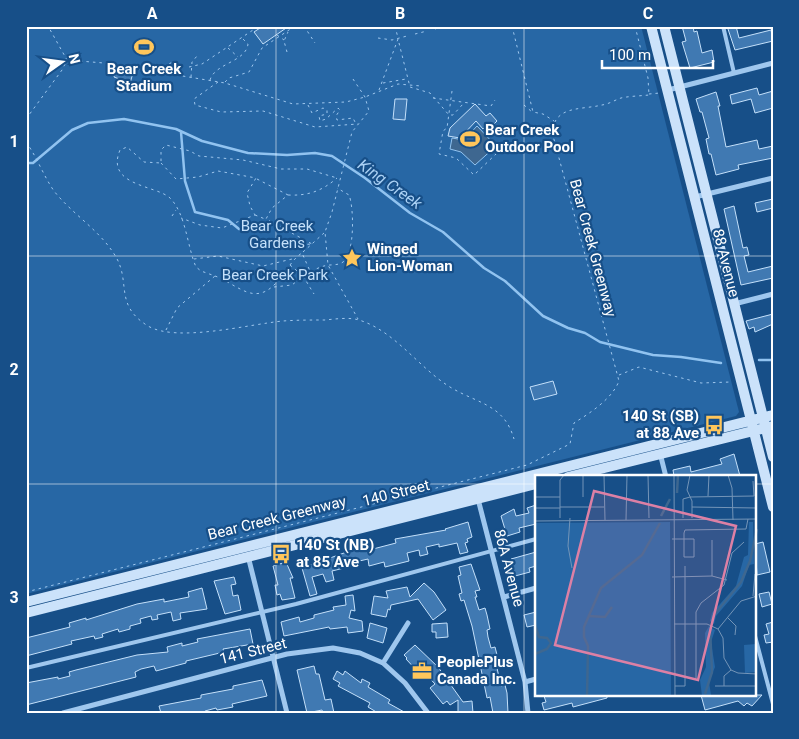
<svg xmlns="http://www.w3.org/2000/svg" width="799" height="739" viewBox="0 0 799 739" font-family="Roboto,sans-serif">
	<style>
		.green { fill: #2767a5 }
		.water { fill: #3e6790; stroke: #91c3f0 }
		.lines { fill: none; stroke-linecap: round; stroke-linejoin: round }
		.stream { stroke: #91c3f0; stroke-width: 2.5 }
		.building { fill: #4079b2; stroke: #c4e0fa }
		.path { stroke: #9fc7ee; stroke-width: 1; stroke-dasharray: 2.5 4; stroke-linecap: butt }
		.service { stroke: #9fc7ee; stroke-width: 4 }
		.minor { stroke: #9fc7ee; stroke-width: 5 }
		.secondary { stroke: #cbe2fa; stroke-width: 10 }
		.grid { fill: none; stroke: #fff; stroke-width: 1; stroke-opacity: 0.55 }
		.labels { text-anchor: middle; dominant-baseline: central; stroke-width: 4.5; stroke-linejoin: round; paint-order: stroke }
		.poi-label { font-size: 15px; font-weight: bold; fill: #fff; stroke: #174f88; text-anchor: start }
		.park-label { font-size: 15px; fill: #c4e0fa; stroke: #174f88 }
		.street-label { font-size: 15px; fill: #fff; stroke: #174f88 }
		.water-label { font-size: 16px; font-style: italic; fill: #aad1f5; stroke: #174f88 }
		.inset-river { fill: none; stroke: #3e6790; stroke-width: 2.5 }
		.inset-road { fill: none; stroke: #7495b8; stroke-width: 1 }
		.view { fill: #dd80a5; fill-opacity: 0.15; stroke: #dd80a5; stroke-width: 2.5 }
		.inset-edge { fill: none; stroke: #fff; stroke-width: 2.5 }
		.neatline { fill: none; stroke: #fff; stroke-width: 2 }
		.grid-label { font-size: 16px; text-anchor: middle; font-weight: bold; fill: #fff }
	</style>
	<rect width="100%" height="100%" fill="#174f88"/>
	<path class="green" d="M 26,26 L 641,26 L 739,412 L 736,416 L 26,594 Z"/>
	<path class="water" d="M 477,126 L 496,146 L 475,165 L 461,152 L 450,149 L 452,138 L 464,140 Z"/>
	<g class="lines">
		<path class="stream" d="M 181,132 L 185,181 L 195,212 L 228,220 L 239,229 L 253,231
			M 26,163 L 33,163 L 72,130 L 88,123 L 124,119 L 176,129 L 202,141 L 248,153 L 287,155 L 315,153 L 332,156 L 365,178 L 410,213 L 443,232 L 484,268 L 505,281 L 543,316 L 568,328 L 585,333 L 600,342 L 653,355 L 681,357 L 721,363
			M 759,360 L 773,360"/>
	</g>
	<path class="building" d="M 263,26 L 289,26 L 263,44 L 254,32 Z
		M 682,26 L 693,26 L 694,32 L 697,31 L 702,53 L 712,50 L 714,62 L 690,68 L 682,42 L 686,41 Z
		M 727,26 L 736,26 L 739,38 L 771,30 L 773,41 L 735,50 Z
		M 115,70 L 133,73 L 130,83 L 114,77 Z
		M 757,88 L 759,95 L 773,91 L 773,108 L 755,113 L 751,99 L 732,104 L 730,95 Z
		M 716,92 L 720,106 L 718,106 L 726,147 L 757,140 L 759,149 L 773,146 L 773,158 L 738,165 L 739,169 L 716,175 L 711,154 L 709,154 L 706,139 L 709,138 L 702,112 L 700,112 L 696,99 Z
		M 395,99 L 407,99 L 405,120 L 393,119 Z
		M 475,104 L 486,116 L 490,113 L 497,121 L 492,126 L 489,123 L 483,129 L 476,121 L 460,138 L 448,136 L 450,128 Z
		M 773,199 L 773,208 L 757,212 L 755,203 Z
		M 734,206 L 743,248 L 747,247 L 749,255 L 744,256 L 748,272 L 773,266 L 773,278 L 741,285 L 724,209 Z
		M 773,314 L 773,324 L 755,332 L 754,327 L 749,329 L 746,321 Z
		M 553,381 L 557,394 L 534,400 L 530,387 Z
		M 734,454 L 740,476 L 674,476 L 673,470 L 690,466 L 691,472 L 722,464 L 720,459 Z
		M 536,505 L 536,524 L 519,528 L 520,532 L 507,536 L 501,516 L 514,509 L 516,516 L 529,513 L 527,508 Z
		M 468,522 L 472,537 L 467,539 L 468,542 L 465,543 L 468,552 L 460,554 L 457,543 L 439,547 L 439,544 L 426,547 L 428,554 L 420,556 L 419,550 L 407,553 L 409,561 L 385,567 L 384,562 L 369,566 L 368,559 L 355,562 L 356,565 L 332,571 L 334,580 L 326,582 L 323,574 L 312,577 L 317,594 L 310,596 L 302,568 L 358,548 L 372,545 L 373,549 L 396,543 L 395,539 L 446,530 L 445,529 Z
		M 763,542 L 770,572 L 757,575 L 755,544 Z
		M 536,552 L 536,566 L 529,568 L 530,572 L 515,576 L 511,559 Z
		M 286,562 L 293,578 L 290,578 L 295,598 L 282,600 L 280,594 L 277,595 L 275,585 L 278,585 L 273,566 Z
		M 471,564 L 480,590 L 475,591 L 477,597 L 475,597 L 479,610 L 485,608 L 487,615 L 490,629 L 487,630 L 488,637 L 491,648 L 495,647 L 500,667 L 497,668 L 501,686 L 505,685 L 507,693 L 508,713 L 493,713 L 490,697 L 487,698 L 472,626 L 464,600 L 461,601 L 459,594 L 462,593 L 458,576 L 461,575 L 459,567 Z
		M 234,577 L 236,584 L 231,585 L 233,596 L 238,595 L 241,610 L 225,614 L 214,581 Z
		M 424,583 L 434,592 L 446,610 L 433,620 L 418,599 L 391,605 L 390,610 L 388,609 L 386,617 L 371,614 L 374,596 L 388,598 L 386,591 L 407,587 L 410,597 Z
		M 202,588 L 207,609 L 180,613 L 181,619 L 173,621 L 171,612 L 157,615 L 158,619 L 152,620 L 151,616 L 140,619 L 141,623 L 130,626 L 130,629 L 119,632 L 118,629 L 102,634 L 103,637 L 95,639 L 94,636 L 71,641 L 72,644 L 26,656 L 26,638 L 70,627 L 69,623 L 86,618 L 86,620 L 137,604 L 164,599 L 164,602 L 189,597 L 188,592 Z
		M 769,592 L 772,604 L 762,607 L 759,594 Z
		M 353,595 L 355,611 L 351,610 L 349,618 L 362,621 L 363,631 L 348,633 L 347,627 L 330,629 L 329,627 L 284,636 L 281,622 L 299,617 L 300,622 L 314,618 L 314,615 L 334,610 L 333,607 L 346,605 L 345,596 Z
		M 536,612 L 536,625 L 527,627 L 524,615 Z
		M 773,622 L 773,642 L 766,643 L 764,635 L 769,634 L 766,624 Z
		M 370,623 L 387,628 L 383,643 L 367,638 Z
		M 447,623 L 448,637 L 436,638 L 436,632 L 432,632 L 432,624 Z
		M 250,629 L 253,644 L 223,649 L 224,652 L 186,661 L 186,663 L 156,671 L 154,666 L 141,669 L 135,672 L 136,677 L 26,705 L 26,683 L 58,677 L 58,679 L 70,676 L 69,672 L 76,670 L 137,655 L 168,652 L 167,647 L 182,643 L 182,646 L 198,642 L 197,639 Z
		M 415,645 L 438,667 L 463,702 L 472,701 L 473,713 L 458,713 L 458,700 L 450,705 L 447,701 L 443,704 L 430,688 L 435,684 L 423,671 L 420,674 L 406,659 L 407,658 L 404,655 Z
		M 314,666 L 316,674 L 319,674 L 325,700 L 331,699 L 334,713 L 323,713 L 322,710 L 307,713 L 297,670 Z
		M 337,671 L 343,675 L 345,671 L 361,683 L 362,679 L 370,683 L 368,687 L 390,700 L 388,703 L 406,713 L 378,713 L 368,707 L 370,703 L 338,686 L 340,683 L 333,679 Z
		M 262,680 L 267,696 L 232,704 L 233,707 L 217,710 L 216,708 L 205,711 L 205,713 L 161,713 L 159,706 L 201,698 L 201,695 L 233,689 L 233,686 Z
		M 549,695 L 607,695 L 607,698 L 573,707 L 572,703 L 544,710 L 542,703 L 546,702 L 544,696 Z
		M 701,695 L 762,695 L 752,706 L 747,703 L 744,706 L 738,701 L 705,710 Z"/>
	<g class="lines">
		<path class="path" d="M 304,26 L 315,43
			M 395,26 L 398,38
			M 512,26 L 533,112 L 543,114 L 554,121
			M 435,29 L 444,26
			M 415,34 L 427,31
			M 277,35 L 284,40
			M 378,38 L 392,40 L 407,36
			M 228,48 L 238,57
			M 287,52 L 284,41 L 288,32
			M 67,60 L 104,63 L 225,83 L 293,104 L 346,102 L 365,97 L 398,84 L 421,86
			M 169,64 L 174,61
			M 189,67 L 202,64 L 259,26
			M 191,77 L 192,62 L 197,56
			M 353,79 L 365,97 L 369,111 L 352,132 L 332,212 L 325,232 L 328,265 L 358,319
			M 210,80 C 215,63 246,62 248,44 L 242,38
			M 218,82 L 194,99 L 195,105 L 221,112 L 263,111 L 315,127 L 358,124
			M 225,82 L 229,78 L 249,72 L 262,48 L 295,26
			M 383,83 L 406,79
			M 379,90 L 398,39 L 410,87 L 430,93 L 449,115 L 453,115 L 463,104
			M 452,91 L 447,128 L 443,131 L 439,154 L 456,158 L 474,175 L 496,154
			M 649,94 L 660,93
			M 433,98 L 491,106 L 495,100
			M 308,105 L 312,113 L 323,108 L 327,110 L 327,114 L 319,116 L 320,121 L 326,119 L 338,108 L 340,110 L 336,116 L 337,120 L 353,118 L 356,124
			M 524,105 L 532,112
			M 26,119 L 62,70 L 67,60 L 48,26
			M 26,142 C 37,157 43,175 54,191 C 73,215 100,230 116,257 C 131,283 114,305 148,326 C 177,343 250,324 283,321 C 297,320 311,320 325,320 C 335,319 349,317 359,320 C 395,331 419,368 450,387 C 478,404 504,404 514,439
			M 161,163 L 176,179 L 198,177 L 218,171 L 256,178 L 247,193 L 250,206 L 255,215 L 222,228 L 200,225 L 181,218
			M 257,179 L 288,195 L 272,208 L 266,219 L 312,244
			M 288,195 C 308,196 322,191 337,178
			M 255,215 L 265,219
			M 172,216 L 176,210
			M 288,246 L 311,244
			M 303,252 L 324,233
			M 194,259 L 218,256 L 263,266 L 292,259
			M 290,265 L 303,276 C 310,272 317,268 324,266 C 330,264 338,266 343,262 C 355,254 354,207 349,195 L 337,188
			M 215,276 C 226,280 236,288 247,292 C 275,302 285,263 302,253 L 310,271
			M 274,287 L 292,285 L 303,276 L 314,294
			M 166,330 L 177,308 L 215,276 L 201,271 L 196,267 C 187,246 186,214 170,198 C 156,185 105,186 120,150 L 127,147 L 144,162 L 161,163 L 161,150 L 166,145 L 190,151 L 199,156 L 243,160 L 281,169 L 307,169 L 337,178
			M 619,375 L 639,367 L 701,383 L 731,382
			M 26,592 L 527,465 L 570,444 L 574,423 C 590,413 612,399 619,381 L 552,132 C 555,105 582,110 602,105 C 609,104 615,100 621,98 C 630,96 640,96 649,95 L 648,78 L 635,26"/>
		<path class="service" d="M 723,26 L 734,73
			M 755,636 L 773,704
			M 26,668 L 296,604 L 536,539"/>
		<path class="minor" d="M 668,90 L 773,63
			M 695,197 L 773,178
			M 734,304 L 773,294
			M 660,453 L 666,477
			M 478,499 L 525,682 L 528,713
			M 248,556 L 287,713
			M 504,597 L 536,588
			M 383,663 L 408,623
			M 525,682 L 536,679
			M 63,713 L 287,654 L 333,648 L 360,653 L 383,663 L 405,683 L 428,713"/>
		<path class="secondary" d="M 651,26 L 773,507
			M 664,26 L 773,457
			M 568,477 L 773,426
			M 26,602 L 773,415
			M 26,613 L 536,484"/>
	</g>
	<path class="grid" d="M 276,26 L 276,713M 524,26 L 524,713M 26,256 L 773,256M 26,484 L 536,484M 755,484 L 773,484"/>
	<defs>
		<symbol id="stadium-bare" viewBox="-9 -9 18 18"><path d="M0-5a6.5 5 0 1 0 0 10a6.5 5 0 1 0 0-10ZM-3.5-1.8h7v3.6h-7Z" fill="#ffc65b" stroke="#174f88" stroke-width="2.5" paint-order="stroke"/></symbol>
		<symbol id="sight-bare" viewBox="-9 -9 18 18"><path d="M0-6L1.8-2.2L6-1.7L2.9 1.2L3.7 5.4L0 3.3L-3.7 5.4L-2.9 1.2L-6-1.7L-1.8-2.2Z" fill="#ffc65b" stroke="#174f88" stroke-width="2.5" paint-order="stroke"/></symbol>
		<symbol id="bus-bare" viewBox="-9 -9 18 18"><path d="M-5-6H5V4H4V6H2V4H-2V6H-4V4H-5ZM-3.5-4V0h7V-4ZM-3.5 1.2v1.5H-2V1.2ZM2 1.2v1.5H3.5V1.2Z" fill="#ffc65b" stroke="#174f88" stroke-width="2.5" paint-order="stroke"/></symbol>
		<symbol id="office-bare" viewBox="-9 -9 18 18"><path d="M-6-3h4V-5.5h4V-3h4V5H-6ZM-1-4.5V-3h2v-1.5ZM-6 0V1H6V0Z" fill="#ffc65b" stroke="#174f88" stroke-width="2.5" paint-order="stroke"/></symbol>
	</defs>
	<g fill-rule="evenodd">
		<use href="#stadium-bare" x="130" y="33" width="28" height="28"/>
		<use href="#stadium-bare" x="456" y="125" width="28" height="28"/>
		<use href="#sight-bare" x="338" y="244" width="28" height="28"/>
		<use href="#bus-bare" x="700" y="411" width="28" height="28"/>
		<use href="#bus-bare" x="267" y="540" width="28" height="28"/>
		<use href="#office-bare" x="408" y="657" width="28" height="28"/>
	</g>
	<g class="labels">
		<g class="poi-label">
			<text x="144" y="69" text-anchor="middle">Bear Creek<tspan x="144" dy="17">Stadium</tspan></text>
			<text x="485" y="130">Bear Creek<tspan x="485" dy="17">Outdoor Pool</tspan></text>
			<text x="367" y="249">Winged<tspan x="367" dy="17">Lion-Woman</tspan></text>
			<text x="699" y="416" text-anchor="end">140 St (SB)<tspan x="699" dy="17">at 88 Ave</tspan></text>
			<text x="296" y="545">140 St (NB)<tspan x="296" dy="17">at 85 Ave</tspan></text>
			<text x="437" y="662">PeoplePlus<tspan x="437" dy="17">Canada Inc.</tspan></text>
		</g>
		<g class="park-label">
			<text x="277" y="226">Bear Creek<tspan x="277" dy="17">Gardens</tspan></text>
			<text x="275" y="275">Bear Creek Park</text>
		</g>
		<g class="street-label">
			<text transform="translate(593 248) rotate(75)">Bear Creek Greenway</text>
			<text transform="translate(726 263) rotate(76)">88 Avenue</text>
			<text transform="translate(396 493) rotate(-14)">140 Street</text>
			<text transform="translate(277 518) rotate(-14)">Bear Creek Greenway</text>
			<text transform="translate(509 568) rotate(75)">86A Avenue</text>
			<text transform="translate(253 651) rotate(-14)">141 Street</text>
		</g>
		<g class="water-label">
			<text transform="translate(390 184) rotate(35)">King Creek</text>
		</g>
	</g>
	<g transform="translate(535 475)">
		<rect width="221" height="221" fill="#174f88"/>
		<path d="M 135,47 L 136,221 L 0,221 L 0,48 ZM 214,47 L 218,47 L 219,89 L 214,90 L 207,111 L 181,141 L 179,149 L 175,146 L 177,138 L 201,111 L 209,82 L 213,80 ZM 174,151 L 180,155 L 176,167 L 180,192 L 174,207 L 176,220 L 167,221 L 165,205 L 171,192 L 170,158 ZM 221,169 L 221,197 L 210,198 L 209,170 Z" fill="#2767a5"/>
		<path class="inset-river" d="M 142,18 L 143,0M 126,41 L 135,24M 54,141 L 70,142 L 77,132M 177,147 L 179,140 L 206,107 L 215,86 L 222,54M 0,150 L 4,162 L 12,163 L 16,168 L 12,174 L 0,179M 170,219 L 177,197 L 175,153M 52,221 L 53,171 L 49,162 L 49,152 L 66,113 L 107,80 L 125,48"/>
		<path class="inset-road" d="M 69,0 L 70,45M 113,0 L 114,43M 139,0 L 140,221M 155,0 L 152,15 L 157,26 L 157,43M 193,0 L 197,13 L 198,45M 173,21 L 174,0M 0,22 L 25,22M 48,22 L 48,0M 155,22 L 219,21 L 218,6M 25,32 L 69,32M 157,32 L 222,33M 0,33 L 25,33M 25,43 L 25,5 L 29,0M 35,43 L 33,71 L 37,93M 148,43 L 148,24 L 155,22M 91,45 L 92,0M 0,46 L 222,44M 137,64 L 159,64 L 159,82 L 149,82 L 149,58 L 150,55 L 211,54 L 213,44M 177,65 L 177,101M 137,102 L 177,101 L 192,105M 218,121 L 220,99M 193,143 L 201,151 L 200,160M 139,149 L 172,149 L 183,154M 196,195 L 189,183 L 188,163 L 183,154 L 206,126 L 222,121M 161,203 L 161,137 L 166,128 L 189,110 L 197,78 L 209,67M 140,211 L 150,211 L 150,91M 180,211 L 222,211M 189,211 L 189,201 L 196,195 L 203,198 L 222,199"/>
		<path class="view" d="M 59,16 L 201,51 L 163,205 L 20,170 Z"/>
		<rect width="221" height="221" class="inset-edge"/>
	</g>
	<rect width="799" height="739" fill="none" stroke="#174f88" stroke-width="55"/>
	<g transform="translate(62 62) rotate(76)" stroke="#174f88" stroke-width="4" paint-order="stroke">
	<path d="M0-4L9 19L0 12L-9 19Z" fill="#ffffff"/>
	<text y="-8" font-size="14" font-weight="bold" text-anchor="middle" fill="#ffffff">N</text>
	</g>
	<path d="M602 60v8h111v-8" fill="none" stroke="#ffffff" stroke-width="2.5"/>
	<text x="609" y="60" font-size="15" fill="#ffffff" stroke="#174f88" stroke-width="4" paint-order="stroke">100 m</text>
	<rect x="28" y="28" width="744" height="684" class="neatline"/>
	<g class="grid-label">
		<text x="152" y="19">A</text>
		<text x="400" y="19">B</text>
		<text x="648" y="19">C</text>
		<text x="14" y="147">1</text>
		<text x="14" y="375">2</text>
		<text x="14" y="603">3</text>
	</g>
</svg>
